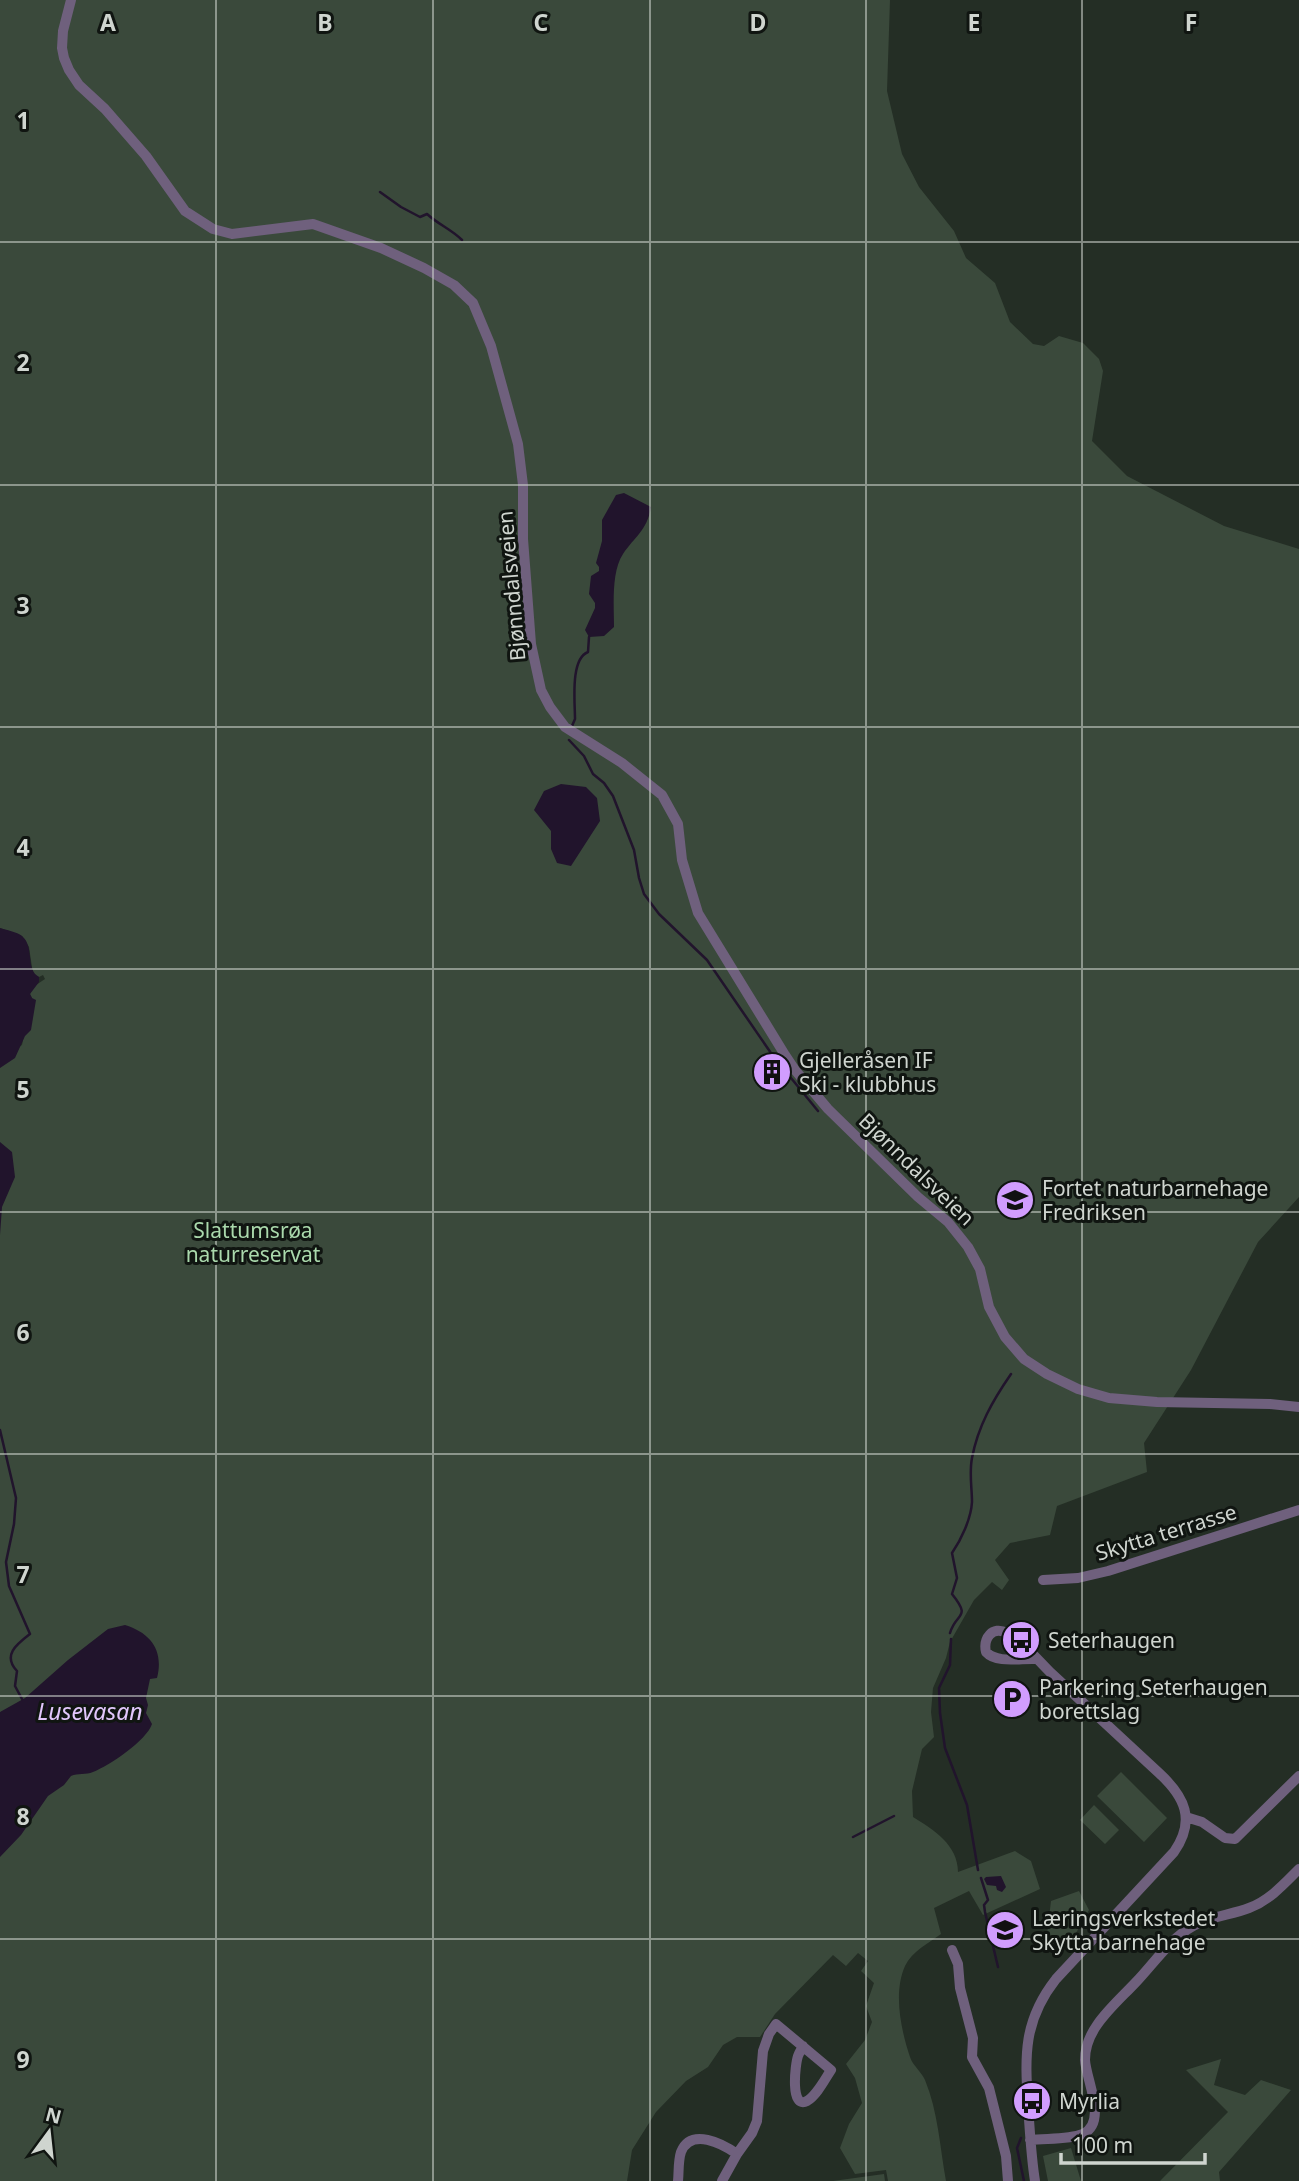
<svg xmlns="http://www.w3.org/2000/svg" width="1299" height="2181" viewBox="0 0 1299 2181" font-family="'Noto Sans',sans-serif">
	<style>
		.green { fill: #3a493b }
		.water { fill: #21142c }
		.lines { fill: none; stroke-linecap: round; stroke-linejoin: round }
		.stream { stroke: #21142c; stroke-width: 2.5 }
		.minor { stroke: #6f607d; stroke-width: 10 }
		.grid { fill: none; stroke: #cfd5cf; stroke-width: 2; stroke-opacity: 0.55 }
		.labels { text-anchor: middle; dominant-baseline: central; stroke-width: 6; stroke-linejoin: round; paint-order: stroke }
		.street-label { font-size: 21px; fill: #cfd5cf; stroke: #101511 }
		.poi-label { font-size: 21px; fill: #cfd5cf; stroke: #101511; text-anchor: start }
		.park-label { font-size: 21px; fill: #aad9ac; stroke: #101511 }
		.water-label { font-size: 23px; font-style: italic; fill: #e2c7fc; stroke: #101511 }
		.grid-label { font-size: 23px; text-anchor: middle; font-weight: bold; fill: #cfd5cf; stroke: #101511; stroke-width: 6; stroke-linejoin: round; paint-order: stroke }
	</style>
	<rect width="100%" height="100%" fill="#242e25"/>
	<path class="green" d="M 0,0 L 890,0 L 887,91 L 902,154 L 919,187 L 954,231 L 966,258 L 995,283 L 1010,322 L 1033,344 L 1044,346 L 1059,336 L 1083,343 L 1099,359 L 1103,371 L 1092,441 L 1127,476 L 1224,526 L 1299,549 L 1299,1197 L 1258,1242 L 1191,1370 L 1144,1443 L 1147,1472 L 1057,1506 L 1050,1535 L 1010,1543 L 995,1560 L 1009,1580 L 1002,1590 L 992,1582 L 974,1600 L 950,1642 L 946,1658 L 933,1688 L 931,1712 L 934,1737 L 922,1749 L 912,1791 L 913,1817 C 934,1830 958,1845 958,1872 L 1015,1851 L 1031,1861 L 1040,1889 L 983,1915 L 969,1891 L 934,1908 L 941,1934 C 929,1943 912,1951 905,1966 C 893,1993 901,2030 910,2057 C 913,2066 921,2071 925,2080 C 938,2111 940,2148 946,2181 L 888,2181 L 886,2170 L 855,2174 L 840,2148 L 849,2124 L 862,2103 L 855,2078 L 846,2064 L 865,2040 L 872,2022 L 866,2006 L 874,1983 L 861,1971 L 868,1961 L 858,1953 L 846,1966 L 833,1955 L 775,2014 L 760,2037 L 737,2037 L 723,2045 L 708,2067 L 686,2081 L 656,2112 L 632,2150 L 627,2181 L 0,2181 L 0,1060 L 22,1045 L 32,998 L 30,994 L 33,987 L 45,979 L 43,975 L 39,977 L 33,974 L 29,947 L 22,936 L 0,928 Z
		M 1121,1772 L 1167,1818 L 1144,1842 L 1097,1796 Z
		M 1094,1805 L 1119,1830 L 1105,1844 L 1080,1820 Z
		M 1079,1891 L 1089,1910 L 1068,1947 L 1046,1943 L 1051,1901 Z
		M 1221,2059 L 1214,2085 L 1245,2095 L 1261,2080 L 1291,2090 L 1219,2172 L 1220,2181 L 1160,2181 L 1228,2112 L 1186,2070 Z
		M 1071,2148 L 1081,2181 L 1048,2181 L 1043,2156 Z
		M 884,2174 L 885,2181 L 833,2181 Z"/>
	<path class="water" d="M 624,493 L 651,507 C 647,531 635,536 623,554 C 611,572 614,606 614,627 L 604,636 L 589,637 L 585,630 L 595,608 L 595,603 L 589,594 L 591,576 L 599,571 L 599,567 L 596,563 L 602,541 L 602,520 L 616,495 Z
		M 561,784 L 586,787 L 597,798 L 600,821 L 571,866 L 557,863 L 551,849 L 551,831 L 534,810 L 544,791 Z
		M 0,928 C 6,930 17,932 22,936 C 35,947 25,969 39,977 L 39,982 L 30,994 L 32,998 L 36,1000 L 31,1030 L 25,1036 L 15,1058 L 0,1068 Z
		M 0,1142 L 12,1152 L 15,1177 L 2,1207 L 0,1235 Z
		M 125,1625 C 151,1633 164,1651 157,1678 L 150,1679 L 146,1698 L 148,1705 L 146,1713 L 152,1724 C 147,1740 109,1766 93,1772 C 86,1775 78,1773 71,1776 L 64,1785 L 48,1796 L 21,1835 L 0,1857 L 0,1712 L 25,1698 L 68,1660 L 108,1629 Z
		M 1001,1876 L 1006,1887 L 1002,1892 L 997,1890 L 996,1886 L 987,1885 L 984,1879 L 986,1877 Z"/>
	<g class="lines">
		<path class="stream" d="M 380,192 L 401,207 L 420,217 L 427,214 C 439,225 451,229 462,240
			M 572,726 L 575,719 C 575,702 570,659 588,652 L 589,637
			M 569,740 L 584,756 L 593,774 L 604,783 L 613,796 L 634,850 L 639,878 L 644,894 L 659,914 L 707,960 L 773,1056 L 818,1111
			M 0,1430 L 16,1498 L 14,1524 L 6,1562 L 9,1586 L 30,1634 C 17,1644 2,1655 17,1671 L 15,1686 L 22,1699
			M 950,1633 C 956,1612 972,1619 952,1594 L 957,1578 L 952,1553 C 961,1540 971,1519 972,1502 C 972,1488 969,1473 972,1458 C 978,1426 993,1400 1011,1374
			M 951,1639 L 950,1665 L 939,1688 L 940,1713 L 945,1748 L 967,1805 L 978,1870
			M 853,1837 L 894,1816
			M 981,1878 L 988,1900 L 984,1905 L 985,1912 L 998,1967
			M 1021,2138 L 1017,2148 L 1024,2181"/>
		<path class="minor" d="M 71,0 L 63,31 L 62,48 L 64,58 L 69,70 L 79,85 L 105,109 L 146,156 L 185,211 L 213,229 L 232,234 L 313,224 L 381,248 L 424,268 L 454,285 L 473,303 L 491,346 L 518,444 L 523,485 L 523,539 L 531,644 L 541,690 L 550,707 L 565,727 L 622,763 L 662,795 L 678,824 L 682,860 L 698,913 L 785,1055 L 795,1070 L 828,1109 L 918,1197 L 948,1222 L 968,1247 L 980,1269 L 989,1307 L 1005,1337 L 1024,1359 L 1047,1374 L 1078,1389 L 1109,1398 L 1157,1402 L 1270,1404 L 1299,1407
			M 1043,1580 L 1078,1578 L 1108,1571 L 1299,1510
			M 1186,1817 L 1202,1822 L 1225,1838 L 1235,1839 L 1299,1776
			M 952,1950 L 958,1964 L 960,1988 L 973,2038 L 972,2057 L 989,2088 L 1006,2156 L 1008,2181
			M 1030,2140 C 1046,2138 1068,2140 1083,2134 C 1108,2122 1086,2080 1085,2060 C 1085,2047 1090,2035 1097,2025 C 1108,2009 1123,1996 1137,1981 C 1154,1963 1171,1938 1193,1926 C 1211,1916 1231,1915 1249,1908 C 1270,1900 1284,1884 1299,1869
			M 678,2181 C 679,2172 678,2161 681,2152 C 691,2127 723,2144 737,2154
			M 722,2181 L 737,2154 L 752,2133 L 757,2121 L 763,2051 L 769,2034 L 776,2024 L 831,2070 C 825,2079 817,2095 807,2101 C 790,2110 795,2065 798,2056 C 799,2053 801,2050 803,2046
			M 1035,2181 C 1031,2156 1030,2131 1028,2106 C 1025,2055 1023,2021 1056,1979 L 1174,1852 C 1196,1820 1185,1797 1159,1773 C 1123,1740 1087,1706 1051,1673 C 1039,1661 1021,1640 1007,1633 C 992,1625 983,1639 986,1652 C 997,1664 1021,1658 1036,1659"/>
	</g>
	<path class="grid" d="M 216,0 L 216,2181M 433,0 L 433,2181M 650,0 L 650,2181M 866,0 L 866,2181M 1082,0 L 1082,2181M 0,242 L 1299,242M 0,485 L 1299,485M 0,727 L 1299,727M 0,969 L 1299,969M 0,1212 L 1299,1212M 0,1454 L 1299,1454M 0,1696 L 1299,1696M 0,1939 L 1299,1939"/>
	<defs>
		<symbol id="building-disc" viewBox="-11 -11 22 22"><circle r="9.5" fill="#d19dfe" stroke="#101511"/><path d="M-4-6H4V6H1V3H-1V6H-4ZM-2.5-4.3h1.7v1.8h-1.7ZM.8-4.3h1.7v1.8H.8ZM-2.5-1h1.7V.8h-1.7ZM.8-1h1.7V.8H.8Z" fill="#111"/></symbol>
		<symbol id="school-disc" viewBox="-11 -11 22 22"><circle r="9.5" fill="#d19dfe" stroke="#101511"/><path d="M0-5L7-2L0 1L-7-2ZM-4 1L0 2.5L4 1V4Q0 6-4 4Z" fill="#111"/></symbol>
		<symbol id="bus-disc" viewBox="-11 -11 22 22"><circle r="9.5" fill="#d19dfe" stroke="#101511"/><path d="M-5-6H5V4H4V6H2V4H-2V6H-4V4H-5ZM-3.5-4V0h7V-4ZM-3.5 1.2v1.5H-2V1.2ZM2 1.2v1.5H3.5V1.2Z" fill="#111"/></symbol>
		<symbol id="parking-disc" viewBox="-11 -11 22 22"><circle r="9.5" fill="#d19dfe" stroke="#101511"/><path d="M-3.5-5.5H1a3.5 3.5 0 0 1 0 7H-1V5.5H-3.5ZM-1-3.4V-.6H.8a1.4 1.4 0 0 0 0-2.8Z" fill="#111"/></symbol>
	</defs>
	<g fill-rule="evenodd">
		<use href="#building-disc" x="750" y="1050" width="44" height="44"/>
		<use href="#school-disc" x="993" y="1178" width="44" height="44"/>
		<use href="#bus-disc" x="999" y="1618" width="44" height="44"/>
		<use href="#parking-disc" x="990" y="1677" width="44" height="44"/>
		<use href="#school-disc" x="983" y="1908" width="44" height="44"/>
		<use href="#bus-disc" x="1010" y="2079" width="44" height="44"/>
	</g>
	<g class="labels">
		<g class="street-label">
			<text transform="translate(511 586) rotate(-95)">Bjønndalsveien</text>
			<text transform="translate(917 1169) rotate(44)">Bjønndalsveien</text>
			<text transform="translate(1166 1532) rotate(-17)">Skytta terrasse</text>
		</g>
		<g class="poi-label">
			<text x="799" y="1060">Gjelleråsen IF<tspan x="799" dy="24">Ski - klubbhus</tspan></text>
			<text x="1042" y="1188">Fortet naturbarnehage<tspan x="1042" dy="24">Fredriksen</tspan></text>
			<text x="1048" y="1640">Seterhaugen</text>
			<text x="1039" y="1687">Parkering Seterhaugen<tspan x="1039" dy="24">borettslag</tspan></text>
			<text x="1032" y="1918">Læringsverkstedet<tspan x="1032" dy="24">Skytta barnehage</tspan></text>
			<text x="1059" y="2101">Myrlia</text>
		</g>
		<g class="park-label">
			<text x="253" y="1230">Slattumsrøa<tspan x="253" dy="24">naturreservat</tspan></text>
		</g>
		<g class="water-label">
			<text x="90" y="1711">Lusevasan</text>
		</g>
	</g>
	<g class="grid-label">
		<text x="108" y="31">A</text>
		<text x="325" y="31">B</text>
		<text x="541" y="31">C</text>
		<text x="758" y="31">D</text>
		<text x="974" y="31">E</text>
		<text x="1191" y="31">F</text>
		<text x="23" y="129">1</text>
		<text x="23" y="371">2</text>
		<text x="23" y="614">3</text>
		<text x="23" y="856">4</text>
		<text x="23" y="1098">5</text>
		<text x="23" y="1341">6</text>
		<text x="23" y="1583">7</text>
		<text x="23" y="1825">8</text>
		<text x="23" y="2068">9</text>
	</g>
	<g transform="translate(49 2132) rotate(15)" stroke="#101511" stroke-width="5" paint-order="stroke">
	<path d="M0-5L12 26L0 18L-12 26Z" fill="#cfd5cf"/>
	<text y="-10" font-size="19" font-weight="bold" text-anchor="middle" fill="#cfd5cf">N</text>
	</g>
	<path d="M1061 2153v10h144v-10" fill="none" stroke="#cfd5cf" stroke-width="3.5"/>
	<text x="1072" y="2153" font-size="21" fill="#cfd5cf" stroke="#101511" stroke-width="5" paint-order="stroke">100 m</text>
</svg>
